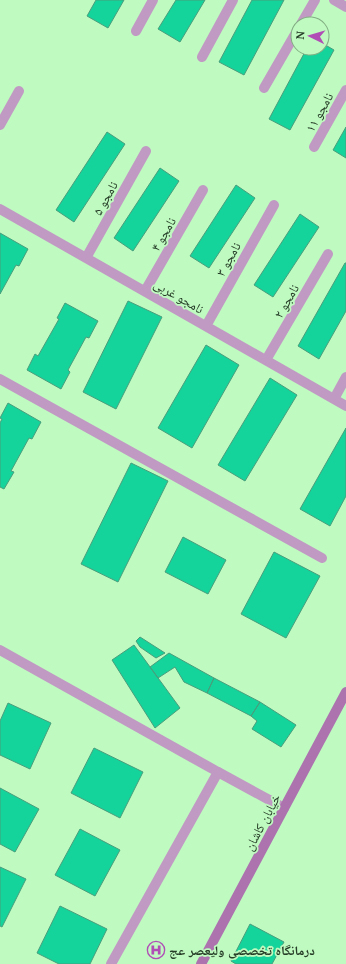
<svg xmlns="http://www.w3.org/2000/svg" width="346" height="964" viewBox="0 0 346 964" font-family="'PT Serif','Noto Naskh Arabic',serif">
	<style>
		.building { fill: #15d49b; stroke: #489e7c }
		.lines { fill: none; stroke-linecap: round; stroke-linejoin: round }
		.lane { stroke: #c19ac3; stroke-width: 10 }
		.street { stroke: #c19ac3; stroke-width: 10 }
		.secondary { stroke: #ac73af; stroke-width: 10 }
		.labels { text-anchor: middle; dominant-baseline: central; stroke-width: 3.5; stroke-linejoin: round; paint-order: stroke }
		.street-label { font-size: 13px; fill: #263d27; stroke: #bffac0 }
		.poi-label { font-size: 13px; font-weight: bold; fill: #263d27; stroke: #bffac0; text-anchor: start }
	</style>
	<rect width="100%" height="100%" fill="#bffac0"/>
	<path class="building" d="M 96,0 L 124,0 L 108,28 L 87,16 Z
		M 176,0 L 205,0 L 180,42 L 158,29 Z
		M 252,0 L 284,0 L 244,75 L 219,62 Z
		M 322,43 L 334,50 L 290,130 L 269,119 L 307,48 L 322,48 Z
		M 346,127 L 346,158 L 333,150 Z
		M 107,132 L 125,144 L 74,222 L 56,210 Z
		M 160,168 L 179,181 L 133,251 L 114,238 Z
		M 236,185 L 255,198 L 209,268 L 190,256 Z
		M 300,214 L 319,227 L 273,297 L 254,285 Z
		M 0,233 L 28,249 L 19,266 L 16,265 L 0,294 Z
		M 345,263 L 346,263 L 346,311 L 319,359 L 298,346 Z
		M 128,301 L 162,317 L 116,409 L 83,392 Z
		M 65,303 L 98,321 L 89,338 L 86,337 L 68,370 L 70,372 L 61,389 L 27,370 L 35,354 L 38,356 L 59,319 L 57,318 Z
		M 206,345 L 239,365 L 192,448 L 158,428 Z
		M 270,378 L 297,395 L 245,481 L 218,465 Z
		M 8,403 L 41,422 L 32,439 L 29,438 L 11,471 L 14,472 L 4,489 L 0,487 L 0,423 L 2,419 L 0,418 Z
		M 346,428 L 346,496 L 330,526 L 300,509 Z
		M 131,463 L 168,481 L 118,582 L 81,564 Z
		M 183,537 L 226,560 L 208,594 L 165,572 Z
		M 274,552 L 320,576 L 286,638 L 241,614 Z
		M 140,637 L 165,653 L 156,658 L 140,647 L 136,641 Z
		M 134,645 L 180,708 L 155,728 L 112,660 Z
		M 169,653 L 214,678 L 207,693 L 184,682 L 175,667 L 158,678 L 150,667 Z
		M 214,678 L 260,702 L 251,716 L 207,693 Z
		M 260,702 L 296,725 L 281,747 L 252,729 L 257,721 L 251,716 Z
		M 8,703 L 51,723 L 30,769 L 0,755 L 0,721 Z
		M 94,748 L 143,772 L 120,818 L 71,793 Z
		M 0,788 L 39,809 L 15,852 L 0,844 Z
		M 80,829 L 120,850 L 95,896 L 55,875 Z
		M 0,867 L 26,879 L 2,927 L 0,926 Z
		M 60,906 L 107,929 L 90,964 L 59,964 L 37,953 Z
		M 250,924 L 284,942 L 272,964 L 236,964 L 231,961 Z"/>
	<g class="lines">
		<path class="lane" d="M 218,772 L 284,808"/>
		<path class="street" d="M 334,0 L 346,7
			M 301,24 L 315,0
			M 136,31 L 153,0
			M 202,57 L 233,0
			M 264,88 L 298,29
			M 0,125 L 19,91
			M 314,147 L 346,90
			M 0,209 L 346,406
			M 86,258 L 146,151
			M 145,291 L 203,190
			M 206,326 L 274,205
			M 266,360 L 328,254
			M 0,379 L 322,558
			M 334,399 L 346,377
			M 0,650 L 218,772 L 111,964"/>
		<path class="secondary" d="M 201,964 L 346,692"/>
	</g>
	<defs>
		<symbol id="hospital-ring" viewBox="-11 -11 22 22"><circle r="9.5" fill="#bffac0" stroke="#b04eb6" stroke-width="1.5"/><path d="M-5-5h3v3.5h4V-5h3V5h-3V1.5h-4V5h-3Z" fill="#b04eb6"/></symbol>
	</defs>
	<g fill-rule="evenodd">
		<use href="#hospital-ring" x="146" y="940" width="20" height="20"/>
	</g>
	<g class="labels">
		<g class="street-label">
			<text transform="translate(319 112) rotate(-61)">نامجو ۱۱</text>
			<text transform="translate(105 198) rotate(-61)">نامجو ۵</text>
			<text transform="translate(163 234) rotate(-60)">نامجو ۴</text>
			<text transform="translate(228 259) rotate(-61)">نامجو ۳</text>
			<text transform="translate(179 296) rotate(30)">نامجو غربی</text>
			<text transform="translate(286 301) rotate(-60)">نامجو ۲</text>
			<text transform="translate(262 822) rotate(-62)">خیابان کاشان</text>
		</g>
		<g class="poi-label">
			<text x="169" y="950">درمانگاه تخصصی ولیعصر عج</text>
		</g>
	</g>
	<g transform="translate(310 36) rotate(275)"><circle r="19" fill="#bffac0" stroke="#82ae83"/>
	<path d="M0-3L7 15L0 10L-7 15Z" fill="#b04eb6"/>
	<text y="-6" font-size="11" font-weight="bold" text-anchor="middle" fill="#263d27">N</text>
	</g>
</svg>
